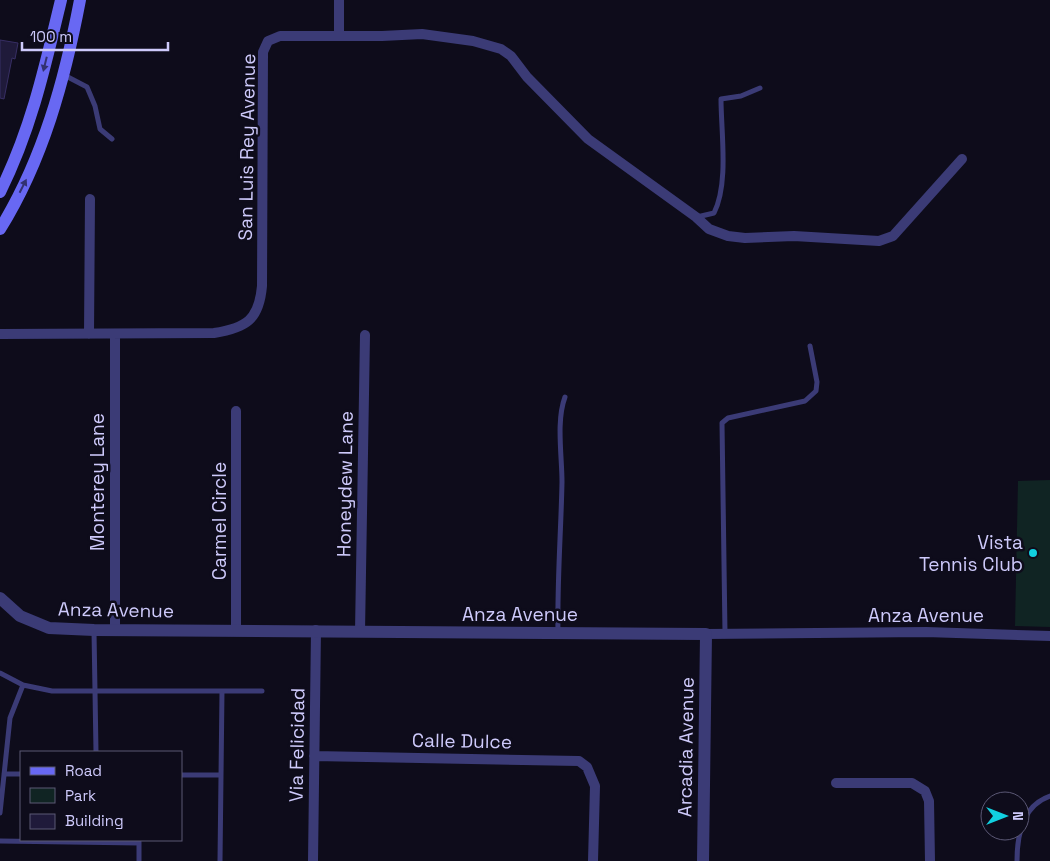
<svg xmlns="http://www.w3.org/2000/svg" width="1050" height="861" viewBox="0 0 1050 861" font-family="'Space Grotesk',sans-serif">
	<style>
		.green { fill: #102423 }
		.building { fill: #1f1a3a; stroke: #372e64 }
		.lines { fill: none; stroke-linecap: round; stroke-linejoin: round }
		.service { stroke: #3b3b76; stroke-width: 5 }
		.minor { stroke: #3b3b76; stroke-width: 10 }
		.tertiary { stroke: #3b3b76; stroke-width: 12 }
		.secondary { stroke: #6868f3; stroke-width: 12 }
		.oneway { fill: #323171 }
		.poi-dot { fill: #11d0e0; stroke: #0e0c1b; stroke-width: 2 }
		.labels { text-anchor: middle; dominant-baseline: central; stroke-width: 5; stroke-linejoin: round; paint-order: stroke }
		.street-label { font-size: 19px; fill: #cecafb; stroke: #0e0c1b }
		.poi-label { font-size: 19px; fill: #cecafb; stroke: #0e0c1b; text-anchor: end }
	</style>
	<rect width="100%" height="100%" fill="#0e0c1b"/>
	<path class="green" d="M 1050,480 L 1050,627 L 1015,626 L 1018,481 Z"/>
	<path class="building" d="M 0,40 L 18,43 L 15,59 L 12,58 L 4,99 L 0,98 Z"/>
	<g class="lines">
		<path class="service" d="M 64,75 L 87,87 L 95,106 L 100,129 L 112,139
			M 697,217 L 714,213 C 729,183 721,132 721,99 L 741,96 L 760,88
			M 94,631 L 96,752
			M 558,633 C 557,582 561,532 562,482 C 562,456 556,421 565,397
			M 725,633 L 722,423 L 728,418 L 805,401 L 816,391 L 817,382 L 810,346
			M 0,673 L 23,685 L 52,691 L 262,691
			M 4,774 L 21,774
			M 181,775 L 221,775
			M 0,813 L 10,718 L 23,685
			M 0,841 L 139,843
			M 139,861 L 139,842
			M 220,861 L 222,691
			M 1017,861 C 1017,835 1023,805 1050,796"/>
		<path class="minor" d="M 339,35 L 339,0
			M 0,334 L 214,333 C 246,328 259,320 262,286 L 263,52 L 268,41 L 280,36 L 382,36 L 422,34 L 473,41 L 501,49 L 511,56 L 527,77 L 588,139 L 696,217 L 709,229 L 728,236 L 745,238 L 794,236 L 879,241 L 893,236 L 962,159
			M 89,334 L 90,199
			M 115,334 L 115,630
			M 236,630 L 236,411
			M 360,632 L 365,335
			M 706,634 L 926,632 L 1050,636
			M 314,756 L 579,761 L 587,767 L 595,786 L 593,861
			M 836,783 L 912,783 L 925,791 L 929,801 L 930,861
			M 313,861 L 316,630"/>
		<path class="tertiary" d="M 0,598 L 20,616 L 49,628 L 94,630 L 706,634 L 703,861"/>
		<path class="secondary" d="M 0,192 C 31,130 45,67 61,0
			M 0,229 C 43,160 65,79 80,0"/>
	</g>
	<defs><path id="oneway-solid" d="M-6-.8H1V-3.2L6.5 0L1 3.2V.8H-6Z" transform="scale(1.25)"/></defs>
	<g class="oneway">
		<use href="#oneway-solid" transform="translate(45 64) rotate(104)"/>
		<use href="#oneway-solid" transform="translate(23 186) rotate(-63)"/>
	</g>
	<circle class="poi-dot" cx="1033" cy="553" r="5"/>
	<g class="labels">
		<g class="street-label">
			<text transform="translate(247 147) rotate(-89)">San Luis Rey Avenue</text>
			<text transform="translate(97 482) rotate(-90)">Monterey Lane</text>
			<text transform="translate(345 484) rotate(-89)">Honeydew Lane</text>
			<text transform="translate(219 521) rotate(-90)">Carmel Circle</text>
			<text transform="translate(116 610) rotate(1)">Anza Avenue</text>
			<text x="520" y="614">Anza Avenue</text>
			<text x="926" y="615">Anza Avenue</text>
			<text transform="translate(462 741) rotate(1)">Calle Dulce</text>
			<text transform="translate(297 745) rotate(-89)">Via Felicidad</text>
			<text transform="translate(686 747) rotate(-89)">Arcadia Avenue</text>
		</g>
		<g class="poi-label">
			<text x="1023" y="542">Vista<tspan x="1023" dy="22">Tennis Club</tspan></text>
		</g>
	</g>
	<rect x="20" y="751" width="162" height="90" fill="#0e0c1b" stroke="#5b5875"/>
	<rect x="30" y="767" width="25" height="8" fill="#6868f3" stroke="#5b5875"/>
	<text x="65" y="776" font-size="15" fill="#cecafb">Road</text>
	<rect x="30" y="788" width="25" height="15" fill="#102423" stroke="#5b5875"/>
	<text x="65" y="801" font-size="15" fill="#cecafb">Park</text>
	<rect x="30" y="814" width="25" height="15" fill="#1f1a3a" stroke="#5b5875"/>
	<text x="65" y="826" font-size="15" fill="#cecafb">Building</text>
	<g transform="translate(1005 816) rotate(90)"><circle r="24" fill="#0e0c1b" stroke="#5b5875"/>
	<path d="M0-4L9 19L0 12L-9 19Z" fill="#11d0e0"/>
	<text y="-8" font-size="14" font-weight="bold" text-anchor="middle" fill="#cecafb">N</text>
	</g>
	<path d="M22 42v8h146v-8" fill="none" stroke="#cecafb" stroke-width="2.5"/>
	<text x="30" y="42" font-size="15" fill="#cecafb" stroke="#0e0c1b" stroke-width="4" paint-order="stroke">100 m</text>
</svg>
